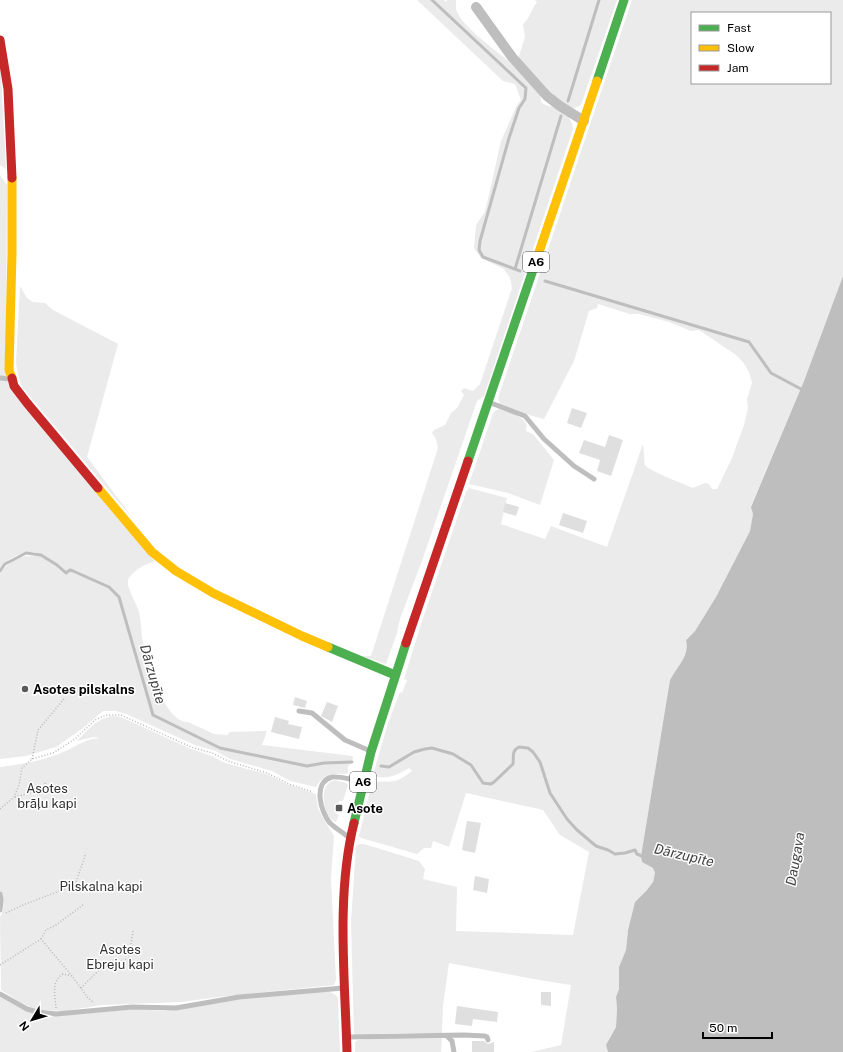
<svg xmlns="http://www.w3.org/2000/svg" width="843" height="1052" viewBox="0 0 843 1052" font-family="'Public Sans',sans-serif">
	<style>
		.green { fill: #ebebeb; fill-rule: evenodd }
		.water { fill: #bebebe }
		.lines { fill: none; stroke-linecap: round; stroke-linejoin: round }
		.stream { stroke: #bebebe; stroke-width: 3 }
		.building { fill: #dfdfdf }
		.path { stroke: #b9b9b9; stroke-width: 1.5; stroke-dasharray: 1 2; stroke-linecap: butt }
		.lane { stroke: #bebebe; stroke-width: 5 }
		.street { stroke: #bebebe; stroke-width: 10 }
		.fast { stroke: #4caf50; stroke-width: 9 }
		.slow { stroke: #ffc107; stroke-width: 9 }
		.jam { stroke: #c62828; stroke-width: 9 }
		.poi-dot { fill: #595959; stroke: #fff; stroke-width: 1.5 }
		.labels { text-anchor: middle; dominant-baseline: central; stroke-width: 3; stroke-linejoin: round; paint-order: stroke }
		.shield { fill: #fff; stroke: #4c4c4c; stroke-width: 1 }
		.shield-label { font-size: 12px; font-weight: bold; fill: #000 }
		.poi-label { font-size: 13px; font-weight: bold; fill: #000; stroke: #fff; text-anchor: start }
		.park-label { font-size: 13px; fill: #323232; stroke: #fff }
		.water-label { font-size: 14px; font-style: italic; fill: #434343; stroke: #fff }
	</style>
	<rect width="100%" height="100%" fill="#fff"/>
	<path class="green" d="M 417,0 L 444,0 L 446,2 L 447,0 L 456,0 C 456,3 456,6 456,9 C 464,37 545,77 541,102 C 545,106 551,106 556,108 C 566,111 572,119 573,129 L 484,396 L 477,401 L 423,558 L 400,619 L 397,633 L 386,664 L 362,656 L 371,656 L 438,448 L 436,439 L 432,433 L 434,430 L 445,425 L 451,413 L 457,408 L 464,395 L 461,391 L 464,388 L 473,391 L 480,384 L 512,288 L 510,278 L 504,269 L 481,258 L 474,248 L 476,225 L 485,212 L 501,141 L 517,105 L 521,100 L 515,84 L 503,81 Z
		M 535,0 L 617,0 L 581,105 C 578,107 575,108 572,108 C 557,106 529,70 518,59 L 525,37 L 523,24 C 530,18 531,10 537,2 Z
		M 632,0 L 843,0 L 843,276 L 804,381 L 751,506 L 753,514 L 750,531 L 716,597 L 695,631 L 686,639 C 690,656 677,666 670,680 L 641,856 L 642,862 L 653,868 L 655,873 L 653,882 L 647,890 L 635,902 L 628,930 L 626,950 L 619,967 L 619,989 L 616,997 L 617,1009 L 616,1027 L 606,1045 L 608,1052 L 531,1052 L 561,1045 L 571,985 L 539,980 L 449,963 L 443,1006 L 442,1033 L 396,1033 L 354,1035 L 351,923 L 356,846 L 360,844 L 364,844 L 419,861 L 425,869 L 423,879 L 457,887 L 456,931 L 573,935 L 589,852 L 560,835 L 543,810 L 466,793 L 449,847 L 433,841 L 431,848 L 424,848 L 417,854 L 361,838 L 359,836 L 371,786 C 377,779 387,783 395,781 C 401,779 407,775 412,771 L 409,768 C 401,773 384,782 375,775 L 374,771 L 388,723 L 400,692 L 402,693 L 407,680 L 404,679 L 421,624 L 466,492 L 469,488 L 507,498 L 501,524 L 545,539 L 551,526 L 607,547 L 643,444 C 644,450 644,462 645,465 C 647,470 686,485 693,488 L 705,483 L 709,484 L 712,489 L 717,489 L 732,458 L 744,425 L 748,408 L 747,399 L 752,383 L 749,372 L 743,362 L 736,355 L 699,330 L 691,331 L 669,322 L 639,314 L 630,314 L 598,304 L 597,308 L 589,311 L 574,361 L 544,419 L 532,416 L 501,404 L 499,402 L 498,398 ZM 692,13 L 830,13 L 830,83 L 692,83 Z
		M 0,53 L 6,169 L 0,165 Z
		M 0,175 L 7,185 L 6,371 L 155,562 C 147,562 131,572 128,580 C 126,587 137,604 139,612 C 141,620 141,629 142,637 C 146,656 163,723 188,722 L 214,734 L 228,735 L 229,732 L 267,731 L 262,745 L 353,756 L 352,763 L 348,766 L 348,773 C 343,775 340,773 335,774 C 326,774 320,780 316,787 L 290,781 L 272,771 L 230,759 L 216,751 L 195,745 L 126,714 L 116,711 L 103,711 L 83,728 L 56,747 L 26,756 L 0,759 L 0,573 C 11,560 18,555 35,556 L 36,552 C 23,551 8,557 0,569 Z
		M 20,286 L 27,298 L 33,302 L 45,303 L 53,310 L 118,344 L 87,457 L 132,517 L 115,498 L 22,387 L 18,375 L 16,363 Z
		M 500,409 C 507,412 524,416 526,424 C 527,425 526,429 526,431 L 533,434 L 554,460 L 540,505 L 508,493 L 469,484 L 493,413 L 496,410 Z
		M 114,716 L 121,717 L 191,749 L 212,756 L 225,763 L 266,774 L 287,784 L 316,794 L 318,808 L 323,818 L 334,836 L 331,879 L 336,980 L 334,985 L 218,997 L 182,1002 L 101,1005 L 65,1011 L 37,1010 L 20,1002 L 1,990 L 0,917 C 5,909 4,899 0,891 L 0,767 C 22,764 43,761 63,752 C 76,747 86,738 100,738 L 94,737 L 77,741 C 88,730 98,717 114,716 Z
		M 335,780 L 346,783 L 348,785 L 343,801 L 339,801 L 336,814 L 339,815 L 336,822 C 324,819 316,784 335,780 Z
		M 317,992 C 325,992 333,990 338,998 L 340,1052 L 0,1052 L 0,997 L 18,1007 L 35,1014 L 53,1016 L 136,1009 L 164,1011 L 228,1000 Z
		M 398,1037 L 425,1038 C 429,1036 438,1036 442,1038 L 441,1052 L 355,1052 L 355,1042 L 358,1040 Z"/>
	<path class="water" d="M 843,276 L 843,1052 L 608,1052 L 606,1045 L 616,1027 L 617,1009 L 616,997 L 619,989 L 619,967 L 626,950 L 628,930 L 635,902 L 647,890 L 653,882 L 655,873 L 653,868 L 642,862 L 641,856 L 670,680 C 677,666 690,656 686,640 L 695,631 L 716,597 L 750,531 L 753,514 L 751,507 L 804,381 Z"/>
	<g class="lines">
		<path class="stream" d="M 432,0 L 526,88 L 525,99 L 519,108 L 509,138 L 480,241 L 479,250 L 483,257 L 520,271
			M 568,101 L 599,0
			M 515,269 L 561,116
			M 545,281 L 749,342 L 771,373 L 801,389
			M 0,571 L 5,564 L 26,553 L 41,555 L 57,565 L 66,573 L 70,570 L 73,571 L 109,587 L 119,597 L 153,715 L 220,748 L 307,766 L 324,763 L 352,762
			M 381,766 L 389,767 L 414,752 L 425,749 L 432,748 L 453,754 L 471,765 L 483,783 L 491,784 L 494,782 L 513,764 C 514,757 511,751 519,747 L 528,748 L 533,752 L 540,762 L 550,793 L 567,819 L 577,830 L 596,846 L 608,850 L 615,854 L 625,853 L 635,850 L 637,854 L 644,857"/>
	</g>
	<path class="building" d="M 572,408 L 587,413 L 581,428 L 567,423 Z
		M 609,435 L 623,440 L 611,476 L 597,471 L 600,460 L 579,453 L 584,440 L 605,447 Z
		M 505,503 L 519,507 L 516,516 L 503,512 Z
		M 563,513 L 587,521 L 583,533 L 559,525 Z
		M 295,697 L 307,701 L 305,708 L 293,705 Z
		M 327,702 L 338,706 L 332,722 L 321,716 Z
		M 275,717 L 289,721 L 288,724 L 302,727 L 299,739 L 271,732 Z
		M 467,821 L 481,823 L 475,853 L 462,850 Z
		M 475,876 L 489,879 L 487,893 L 473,890 Z
		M 541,992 L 551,992 L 551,1006 L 541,1005 Z
		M 457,1006 L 498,1012 L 497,1022 L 473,1019 L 472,1026 L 455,1024 Z
		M 472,1041 L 484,1041 L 488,1044 L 494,1042 L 494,1052 L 472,1052 Z"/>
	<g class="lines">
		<path class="path" d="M 32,759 L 38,730 L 64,699
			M 45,783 L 47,788
			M 15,797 L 59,785
			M 0,809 L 14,797 L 19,785 L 22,768 L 32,759 L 53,753 L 75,739 L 95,720 L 106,715 L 121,715 L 191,747 L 212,753 L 228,761 L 267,773 L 289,784 L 313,792
			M 6,913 L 23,905 L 75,885 L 86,853
			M 41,939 L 46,930 L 56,925 L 83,905
			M 0,965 L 41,939 L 72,976
			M 81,988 L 100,969 L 129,958 L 133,931
			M 56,1008 C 55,996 51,981 63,974 L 72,976 L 88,998 L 94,1003"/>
		<path class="lane" d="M 0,378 L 10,379
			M 491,403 L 525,416 L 544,439 L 574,466 L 594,479
			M 299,711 L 312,713 L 345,740 L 368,750
			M 347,836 C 342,832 335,828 330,823 C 321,813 312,782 332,777 C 340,776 352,780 360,781
			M 0,910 L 1,900 L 0,894
			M 0,994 L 27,1009 L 37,1012 L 56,1014 L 132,1007 L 176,1008 L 239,997 L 343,988
			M 447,1036 L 452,1041 L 454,1052
			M 349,1037 L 464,1035 L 485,1036 L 487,1037 L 488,1040"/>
		<path class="street" d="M 476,7 L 512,57 L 547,96 L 560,106 L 584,121"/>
		<path class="fast" d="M 597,81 L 624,0
			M 468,461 L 536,261
			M 328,647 L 395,675
			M 354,823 L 371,752 L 406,643"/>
		<path class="slow" d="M 536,261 L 597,81
			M 12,378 L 9,370 L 12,254 L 12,178
			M 98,488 L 152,552 L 176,571 L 213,593 L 302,636 L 328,647"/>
		<path class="jam" d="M 0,40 L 8,89 L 12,178
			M 12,378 L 14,386 L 27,403 L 98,488
			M 406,643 L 468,461
			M 347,1052 C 345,980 336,894 354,823"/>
	</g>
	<g class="poi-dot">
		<circle cx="25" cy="689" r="4"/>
		<rect x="335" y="804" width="8" height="8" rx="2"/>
	</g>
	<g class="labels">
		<g class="shield">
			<rect x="523" y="252" width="26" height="20" rx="3"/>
			<rect x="350" y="772" width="26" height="20" rx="3"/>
		</g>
		<g class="shield-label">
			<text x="536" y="262">A6</text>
			<text x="363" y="782">A6</text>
		</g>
		<g class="poi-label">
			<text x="33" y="689">Asotes pilskalns</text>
			<text x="347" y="808">Asote</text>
		</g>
		<g class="park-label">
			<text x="47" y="788">Asotes<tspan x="47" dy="15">brāļu kapi</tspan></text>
			<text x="101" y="886">Pilskalna kapi</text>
			<text x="120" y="949">Asotes<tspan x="120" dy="15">Ebreju kapi</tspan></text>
		</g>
		<g class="water-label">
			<text transform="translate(153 674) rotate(74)">Dārzupīte</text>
			<text transform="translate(684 855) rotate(13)">Dārzupīte</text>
			<text transform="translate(795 859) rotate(-80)">Daugava</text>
		</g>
	</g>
	<rect x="691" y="12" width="140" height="72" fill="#ffffff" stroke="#999999"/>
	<rect x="699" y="25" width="20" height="6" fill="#4caf50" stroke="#999999"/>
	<text x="727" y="32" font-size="12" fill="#000000">Fast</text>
	<rect x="699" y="45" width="20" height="6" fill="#ffc107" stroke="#999999"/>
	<text x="727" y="52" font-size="12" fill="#000000">Slow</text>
	<rect x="699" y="65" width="20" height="6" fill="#c62828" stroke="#999999"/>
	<text x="727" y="72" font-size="12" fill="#000000">Jam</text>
	<g transform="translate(32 1020) rotate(232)" stroke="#ffffff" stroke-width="3" paint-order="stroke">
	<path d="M0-3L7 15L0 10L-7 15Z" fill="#000000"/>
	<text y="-6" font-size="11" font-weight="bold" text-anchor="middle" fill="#000000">N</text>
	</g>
	<path d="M703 1032v6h69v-6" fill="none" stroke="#000000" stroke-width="2"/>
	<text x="709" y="1032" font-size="12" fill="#000000" stroke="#ffffff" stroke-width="3" paint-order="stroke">50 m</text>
</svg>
